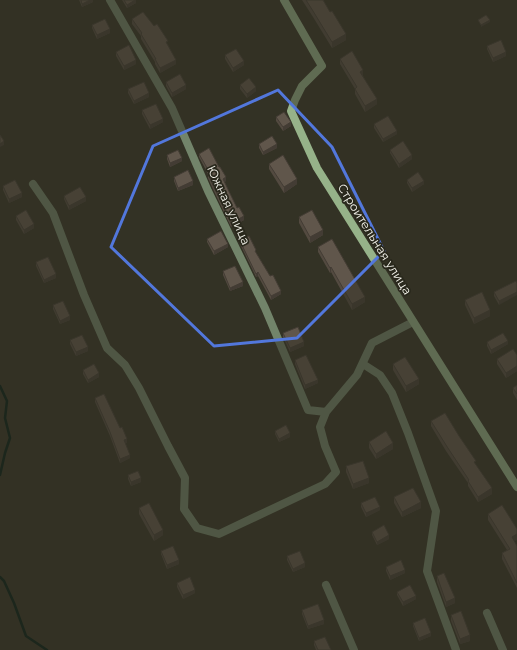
<svg xmlns="http://www.w3.org/2000/svg" width="517" height="650" viewBox="0 0 517 650" font-family="Montserrat,sans-serif">
	<style>
		.lines { fill: none; stroke-linecap: round; stroke-linejoin: round }
		.stream { stroke: #001a12; stroke-width: 2.5 }
		.street { stroke: #72846a; stroke-width: 8 }
		.secondary { stroke: #96b289; stroke-width: 8 }
		.wall { fill: #534a40 }
		.shaded-wall { fill: #433c34 }
		.building { fill: #60564b; stroke: #433c34 }
		.marked { fill: none; stroke: #5277dc; stroke-width: 3; stroke-linejoin: round }
		.labels { text-anchor: middle; dominant-baseline: central; stroke-width: 3.5; stroke-linejoin: round; paint-order: stroke }
		.street-label { font-size: 12px; fill: #f3f2ea; stroke: #29281c }
	</style>
	<rect width="100%" height="100%" fill="#333225"/>
	<g class="lines">
		<path class="stream" d="M 0,386 L 7,401 L 5,418 L 10,438 L 5,453 L 0,475
			M 0,577 L 4,581 L 14,603 L 26,636 L 47,650"/>
		<path class="street" d="M 110,0 L 172,108 L 208,191 L 265,308 L 308,410 L 326,412
			M 33,184 L 53,213 L 84,295 L 107,348 L 125,365 L 139,388 L 168,446 L 185,478 L 184,509 L 197,528 L 219,534 L 325,484 L 336,472 L 325,446 L 320,427 L 326,412 L 357,375 L 372,343 L 413,322
			M 363,364 L 380,375 L 392,393 L 408,433 L 436,511 L 427,571 L 456,650
			M 326,585 L 354,650
			M 487,613 L 503,650"/>
		<path class="secondary" d="M 284,0 L 322,66 L 302,86 L 295,100 L 291,111 L 317,168 L 517,487"/>
	</g>
	<path class="wall" d="M 79,0 L 93,0 L 93,2 L 82,7 Z
		M 122,0 L 136,0 L 136,3 L 127,8 Z
		M 302,0 L 323,0 L 346,40 L 332,48 L 313,17 Z
		M 132,19 L 168,45 L 176,64 L 160,73 L 155,64 L 155,62 L 141,39 L 141,36 L 132,24 Z
		M 92,25 L 110,33 L 97,39 L 92,28 Z
		M 487,46 L 506,56 L 493,62 L 487,49 Z
		M 116,52 L 136,64 L 124,70 L 116,56 Z
		M 225,55 L 244,65 L 233,72 L 225,59 Z
		M 340,59 L 363,75 L 363,76 L 377,104 L 365,112 L 355,94 L 355,89 L 340,64 Z
		M 166,82 L 186,89 L 172,97 L 166,86 Z
		M 240,85 L 256,91 L 247,98 L 240,89 Z
		M 128,89 L 149,97 L 134,104 L 128,93 Z
		M 142,110 L 163,122 L 150,129 L 142,114 Z
		M 276,117 L 291,126 L 283,131 L 276,121 Z
		M 374,124 L 397,134 L 383,142 L 374,128 Z
		M 259,144 L 277,148 L 263,155 L 259,148 Z
		M 390,150 L 412,159 L 399,168 L 390,153 Z
		M 199,154 L 226,181 L 224,182 L 237,208 L 244,220 L 231,227 L 213,189 L 208,178 L 208,174 L 199,157 Z
		M 167,155 L 182,161 L 170,167 L 167,159 Z
		M 269,164 L 297,184 L 284,193 L 269,169 Z
		M 174,177 L 193,185 L 178,191 L 174,181 Z
		M 407,180 L 424,184 L 412,192 L 407,183 Z
		M 3,186 L 22,197 L 9,203 L 3,190 Z
		M 64,196 L 86,201 L 69,210 L 64,199 Z
		M 16,216 L 34,228 L 24,234 L 16,220 Z
		M 299,217 L 323,235 L 310,243 L 299,223 Z
		M 207,239 L 228,247 L 214,255 L 207,242 Z
		M 240,241 L 256,253 L 281,294 L 271,300 L 258,276 L 256,277 L 240,244 Z
		M 318,247 L 365,302 L 352,310 L 331,272 L 330,273 L 318,252 Z
		M 36,262 L 56,278 L 44,283 L 36,266 Z
		M 223,271 L 243,286 L 230,291 L 223,275 Z
		M 516,281 L 499,305 L 494,296 L 494,292 Z
		M 465,300 L 490,316 L 474,324 L 465,305 Z
		M 53,305 L 70,320 L 60,324 L 53,309 Z
		M 283,333 L 304,346 L 290,352 L 283,337 Z
		M 70,340 L 88,351 L 76,356 L 70,344 Z
		M 487,342 L 508,344 L 491,354 L 487,346 Z
		M 517,355 L 517,371 L 506,378 L 497,364 L 497,359 Z
		M 295,360 L 318,383 L 305,389 L 295,364 Z
		M 393,364 L 419,384 L 406,392 L 393,370 Z
		M 83,370 L 99,377 L 88,383 L 83,374 Z
		M 517,385 L 517,400 L 513,393 L 513,388 Z
		M 95,398 L 120,428 L 127,443 L 125,443 L 130,458 L 120,463 L 110,436 L 95,402 Z
		M 431,421 L 476,465 L 492,494 L 478,502 L 468,486 L 468,483 L 446,451 L 431,426 Z
		M 275,431 L 290,437 L 279,442 L 275,434 Z
		M 369,442 L 393,449 L 376,459 L 369,448 Z
		M 346,466 L 369,483 L 353,489 L 346,472 Z
		M 128,475 L 141,482 L 131,486 L 128,479 Z
		M 394,497 L 421,508 L 402,517 L 394,503 Z
		M 361,503 L 380,510 L 366,517 L 361,507 Z
		M 139,508 L 163,535 L 154,541 L 139,514 Z
		M 488,514 L 514,541 L 517,546 L 517,588 L 502,559 L 502,553 L 507,550 L 488,520 Z
		M 372,532 L 389,539 L 377,545 L 372,535 Z
		M 161,551 L 179,564 L 167,569 L 161,554 Z
		M 287,556 L 305,567 L 293,572 L 287,560 Z
		M 386,567 L 405,573 L 390,580 L 386,571 Z
		M 437,576 L 455,603 L 446,607 L 437,582 Z
		M 177,583 L 195,593 L 183,599 L 177,587 Z
		M 397,592 L 416,599 L 403,606 L 397,595 Z
		M 302,610 L 324,624 L 308,629 L 302,614 Z
		M 451,615 L 470,641 L 460,644 L 451,621 Z
		M 413,623 L 431,636 L 419,641 L 413,626 Z
		M 314,641 L 331,650 L 316,650 L 314,645 Z"/>
	<path class="shaded-wall" d="M 90,0 L 93,0 L 93,2 L 82,7 L 82,4 Z
		M 135,0 L 136,0 L 136,3 L 127,8 L 127,5 Z
		M 490,20 L 490,22 L 481,27 L 481,25 Z
		M 110,29 L 110,33 L 97,39 L 97,35 Z
		M 346,34 L 346,40 L 332,48 L 332,42 Z
		M 506,52 L 506,56 L 493,62 L 493,58 Z
		M 136,60 L 136,64 L 124,70 L 124,66 Z
		M 176,60 L 176,64 L 160,73 L 160,68 Z
		M 244,61 L 244,65 L 233,72 L 233,68 Z
		M 363,70 L 363,75 L 360,77 L 360,72 Z
		M 186,85 L 186,89 L 172,97 L 172,93 Z
		M 256,87 L 256,91 L 247,98 L 247,94 Z
		M 149,93 L 149,97 L 134,104 L 134,101 Z
		M 377,99 L 377,104 L 365,112 L 365,106 Z
		M 163,119 L 163,122 L 150,129 L 150,125 Z
		M 291,122 L 291,126 L 283,131 L 283,127 Z
		M 397,131 L 397,134 L 383,142 L 383,139 Z
		M 4,141 L 4,145 L 0,147 L 0,144 Z
		M 277,144 L 277,148 L 263,155 L 263,152 Z
		M 412,155 L 412,159 L 399,168 L 399,164 Z
		M 182,158 L 182,161 L 170,167 L 170,163 Z
		M 226,177 L 226,181 L 223,183 L 223,179 Z
		M 297,179 L 297,184 L 284,193 L 284,187 Z
		M 193,181 L 193,185 L 178,191 L 178,188 Z
		M 424,181 L 424,184 L 412,192 L 412,188 Z
		M 22,193 L 22,197 L 9,203 L 9,199 Z
		M 86,197 L 86,201 L 69,210 L 69,206 Z
		M 244,216 L 244,220 L 231,227 L 231,223 Z
		M 34,224 L 34,228 L 24,234 L 24,230 Z
		M 323,230 L 323,235 L 310,243 L 310,237 Z
		M 228,244 L 228,247 L 214,255 L 214,251 Z
		M 331,267 L 331,272 L 330,273 L 330,268 Z
		M 258,272 L 258,276 L 256,277 L 256,274 Z
		M 56,274 L 56,278 L 44,283 L 44,280 Z
		M 243,282 L 243,286 L 230,291 L 230,288 Z
		M 281,291 L 281,294 L 271,300 L 271,296 Z
		M 517,292 L 517,295 L 499,305 L 499,301 Z
		M 365,297 L 365,302 L 352,310 L 352,304 Z
		M 490,310 L 490,316 L 474,324 L 474,318 Z
		M 70,316 L 70,320 L 60,324 L 60,321 Z
		M 508,341 L 508,344 L 491,354 L 491,350 Z
		M 304,342 L 304,346 L 290,352 L 290,348 Z
		M 88,347 L 88,351 L 76,356 L 76,352 Z
		M 517,366 L 517,371 L 506,378 L 506,373 Z
		M 99,373 L 99,377 L 88,383 L 88,380 Z
		M 419,379 L 419,384 L 406,392 L 406,386 Z
		M 318,380 L 318,383 L 305,389 L 305,385 Z
		M 290,433 L 290,437 L 279,442 L 279,439 Z
		M 127,439 L 127,443 L 124,444 L 124,440 Z
		M 393,443 L 393,449 L 376,459 L 376,454 Z
		M 130,455 L 130,458 L 120,463 L 120,459 Z
		M 141,478 L 141,482 L 131,486 L 131,482 Z
		M 369,478 L 369,483 L 353,489 L 353,484 Z
		M 492,488 L 492,494 L 478,502 L 478,497 Z
		M 421,502 L 421,508 L 402,517 L 402,512 Z
		M 380,507 L 380,510 L 366,517 L 366,513 Z
		M 163,530 L 163,535 L 154,541 L 154,535 Z
		M 517,534 L 517,540 L 512,543 L 512,537 Z
		M 389,535 L 389,539 L 377,545 L 377,542 Z
		M 179,560 L 179,564 L 167,569 L 167,565 Z
		M 305,563 L 305,567 L 293,572 L 293,569 Z
		M 405,570 L 405,573 L 390,580 L 390,576 Z
		M 195,590 L 195,593 L 183,599 L 183,595 Z
		M 416,596 L 416,599 L 403,606 L 403,602 Z
		M 455,598 L 455,603 L 446,607 L 446,602 Z
		M 324,620 L 324,624 L 308,629 L 308,626 Z
		M 431,633 L 431,636 L 419,641 L 419,638 Z
		M 470,635 L 470,641 L 460,644 L 460,639 Z"/>
	<path class="building" d="M 81,0 L 90,0 L 82,4 Z
		M 124,0 L 135,0 L 127,5 Z
		M 306,0 L 323,0 L 330,12 L 332,11 L 346,34 L 332,42 L 313,11 Z
		M 143,12 L 154,26 L 157,24 L 168,41 L 166,42 L 176,60 L 160,68 L 155,59 L 156,59 L 141,34 L 142,33 L 132,19 Z
		M 486,15 L 490,20 L 481,25 L 478,20 Z
		M 105,19 L 110,29 L 97,35 L 92,25 Z
		M 501,40 L 506,52 L 493,58 L 487,46 Z
		M 129,45 L 136,60 L 124,66 L 116,52 Z
		M 236,49 L 244,61 L 233,68 L 225,55 Z
		M 352,51 L 363,70 L 360,72 L 377,99 L 365,106 L 355,89 L 357,87 L 340,59 Z
		M 180,74 L 186,85 L 172,93 L 166,82 Z
		M 249,78 L 256,87 L 247,94 L 240,85 Z
		M 144,82 L 149,93 L 134,101 L 128,89 Z
		M 156,104 L 163,119 L 150,125 L 142,110 Z
		M 284,112 L 291,122 L 283,127 L 276,117 Z
		M 388,116 L 397,131 L 383,139 L 374,124 Z
		M 0,135 L 4,141 L 0,144 Z
		M 272,136 L 277,144 L 263,152 L 259,144 Z
		M 403,141 L 412,155 L 399,164 L 390,150 Z
		M 209,148 L 219,167 L 220,167 L 226,177 L 223,179 L 237,208 L 239,207 L 244,216 L 231,223 L 213,185 L 208,174 L 210,173 L 199,154 Z
		M 178,150 L 182,158 L 170,163 L 167,155 Z
		M 283,155 L 297,179 L 284,187 L 269,164 Z
		M 188,170 L 193,181 L 178,188 L 174,177 Z
		M 418,172 L 424,181 L 412,188 L 407,180 Z
		M 15,180 L 22,193 L 9,199 L 3,186 Z
		M 80,187 L 86,197 L 69,206 L 64,196 Z
		M 26,210 L 34,224 L 24,230 L 16,216 Z
		M 312,210 L 323,230 L 310,237 L 299,217 Z
		M 221,231 L 228,244 L 214,251 L 207,239 Z
		M 249,236 L 256,250 L 255,251 L 270,276 L 273,275 L 281,291 L 271,296 L 258,272 L 256,274 L 240,241 Z
		M 332,239 L 365,297 L 352,304 L 331,267 L 330,268 L 318,247 Z
		M 48,257 L 56,274 L 44,280 L 36,262 Z
		M 235,266 L 243,282 L 230,288 L 223,271 Z
		M 516,281 L 517,283 L 517,292 L 499,301 L 494,292 Z
		M 482,292 L 490,310 L 474,318 L 465,300 Z
		M 63,301 L 70,316 L 60,321 L 53,305 Z
		M 298,327 L 304,342 L 290,348 L 283,333 Z
		M 503,333 L 508,341 L 491,350 L 487,342 Z
		M 82,335 L 88,347 L 76,352 L 70,340 Z
		M 513,349 L 517,355 L 517,366 L 506,373 L 497,359 Z
		M 306,355 L 318,380 L 305,385 L 295,360 Z
		M 405,357 L 419,379 L 406,386 L 393,364 Z
		M 94,364 L 99,373 L 88,380 L 83,370 Z
		M 517,385 L 517,394 L 513,388 Z
		M 104,394 L 120,428 L 122,427 L 127,439 L 124,440 L 130,455 L 120,459 L 110,432 L 95,398 Z
		M 445,413 L 459,436 L 476,461 L 474,462 L 492,488 L 478,497 L 468,481 L 469,480 L 446,445 L 431,421 Z
		M 286,425 L 290,433 L 279,439 L 275,431 Z
		M 386,431 L 393,443 L 376,454 L 369,442 Z
		M 363,461 L 369,478 L 353,484 L 346,466 Z
		M 138,471 L 141,478 L 131,482 L 128,475 Z
		M 413,488 L 421,502 L 402,512 L 394,497 Z
		M 375,497 L 380,507 L 366,513 L 361,503 Z
		M 149,503 L 163,530 L 154,535 L 139,508 Z
		M 502,505 L 517,529 L 517,534 L 512,537 L 517,546 L 517,583 L 502,553 L 510,549 L 488,514 Z
		M 384,525 L 389,535 L 377,542 L 372,532 Z
		M 173,546 L 179,560 L 167,565 L 161,551 Z
		M 300,551 L 305,563 L 293,569 L 287,556 Z
		M 401,560 L 405,570 L 390,576 L 386,567 Z
		M 444,573 L 455,598 L 446,602 L 437,576 Z
		M 190,577 L 195,590 L 183,595 L 177,583 Z
		M 410,585 L 416,596 L 403,602 L 397,592 Z
		M 318,604 L 324,620 L 308,626 L 302,610 Z
		M 461,611 L 470,635 L 460,639 L 451,615 Z
		M 425,618 L 431,633 L 419,638 L 413,623 Z
		M 325,637 L 331,650 L 318,650 L 314,641 Z"/>
	<path d="M0 0H517V650H0ZM 278,90 L 332,147 L 384,251 L 297,338 L 214,346 L 111,247 L 153,146 Z" fill="#333225" fill-opacity=".55" fill-rule="evenodd"/>
	<path class="marked" d="M 278,90 L 332,147 L 384,251 L 297,338 L 214,346 L 111,247 L 153,146 Z"/>
	<g class="labels">
		<g class="street-label">
			<text transform="translate(229 205) rotate(65)">Южная улица</text>
			<text transform="translate(375 239) rotate(58)">Строительная улица</text>
		</g>
	</g>
</svg>
